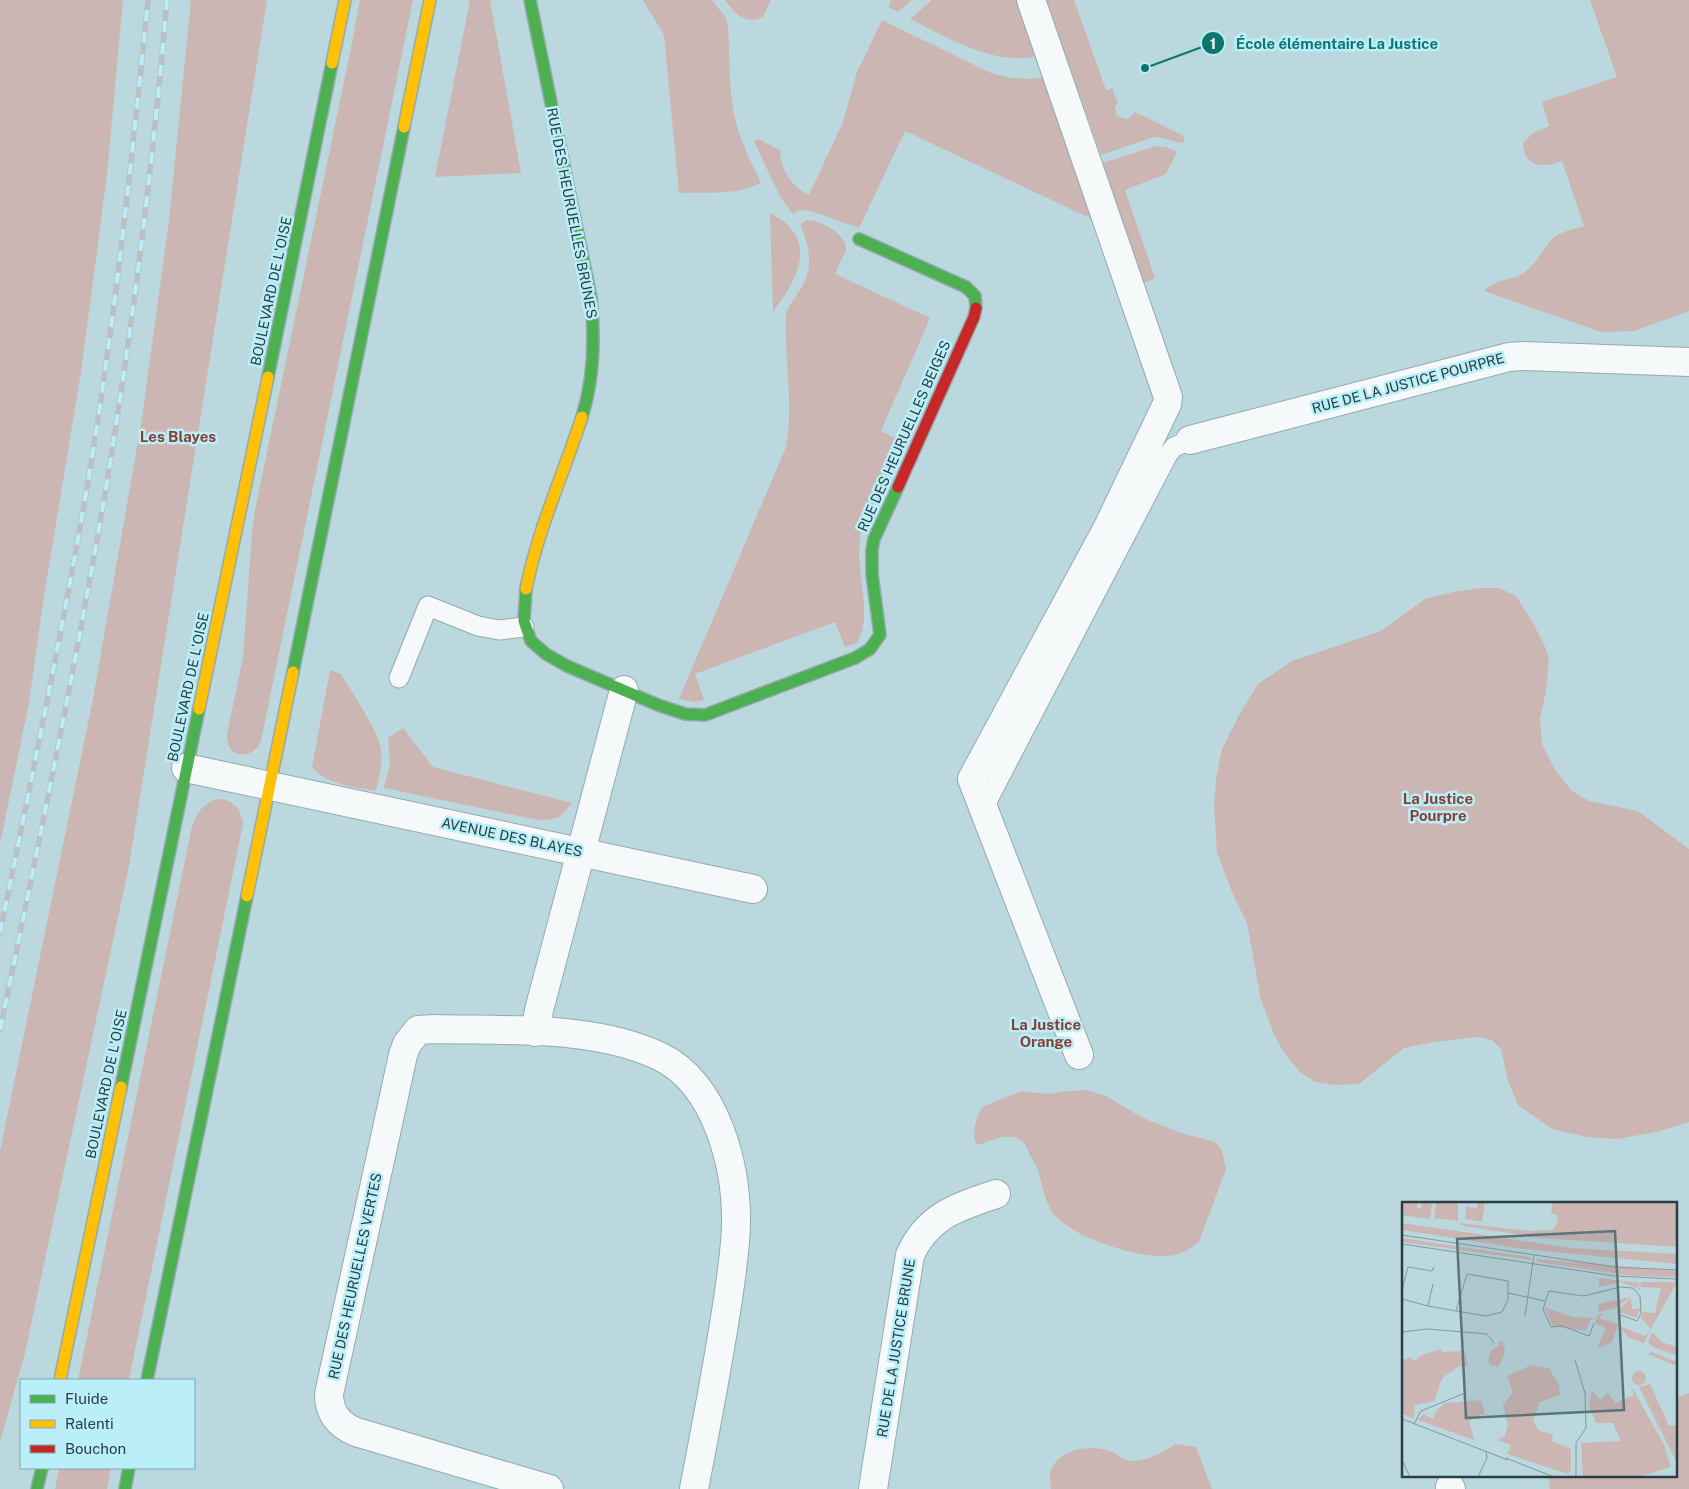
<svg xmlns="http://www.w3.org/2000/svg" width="1689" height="1489" viewBox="0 0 1689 1489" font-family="'Public Sans',sans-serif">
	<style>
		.green { fill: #ccb6b3 }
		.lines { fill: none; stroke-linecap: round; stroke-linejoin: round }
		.lane-casing { stroke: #94aaaf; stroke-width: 21 }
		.street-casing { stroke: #94aaaf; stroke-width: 30 }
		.fast-casing { stroke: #94aaaf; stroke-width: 14 }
		.slow-casing { stroke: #94aaaf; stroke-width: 14 }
		.jam-casing { stroke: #94aaaf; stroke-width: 14 }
		.lane { stroke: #f5f9fa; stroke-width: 19 }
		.street { stroke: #f5f9fa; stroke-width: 28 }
		.fast { stroke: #4caf50; stroke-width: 11 }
		.slow { stroke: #ffc107; stroke-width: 11 }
		.jam { stroke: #c62828; stroke-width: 11 }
		.rail-casing { stroke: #b9c1c2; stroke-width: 5.5 }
		.rail { stroke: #baeff9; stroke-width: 4; stroke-dasharray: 11; stroke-linecap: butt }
		.labels { text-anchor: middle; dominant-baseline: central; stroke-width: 5; stroke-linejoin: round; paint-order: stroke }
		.street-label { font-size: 14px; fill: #283e42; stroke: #baeff9 }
		.neighbourhood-label { font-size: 15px; font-weight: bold; fill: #863f33; stroke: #baeff9 }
		.inset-road { fill: none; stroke: #809aa0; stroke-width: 1 }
		.view { fill: #5b7479; fill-opacity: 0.15; stroke: #5b7479; stroke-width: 2.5 }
		.inset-edge { fill: none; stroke: #283e42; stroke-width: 2.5 }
		.leader { fill: none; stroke: #0f766e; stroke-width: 2 }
		.callout-dot { fill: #0f766e; stroke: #baeff9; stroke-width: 2 }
		.mark-label { font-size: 15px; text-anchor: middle; font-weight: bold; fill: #fff }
		.callout-label { font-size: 15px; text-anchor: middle; font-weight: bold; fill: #0f766e; stroke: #baeff9; stroke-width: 5; stroke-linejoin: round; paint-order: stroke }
	</style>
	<rect width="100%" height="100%" fill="#bbd8de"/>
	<path class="green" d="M 0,0 L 123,0 L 107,175 L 81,372 L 44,596 L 29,703 L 0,844 Z
		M 191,0 L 267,0 L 129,866 L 25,1353 L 0,1442 L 0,1151 L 93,699 L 142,418 L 169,220 Z
		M 360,0 L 413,0 L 261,741 C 252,761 226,759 227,734 L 243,657 L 252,532 L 255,510 L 350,53 Z
		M 470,0 L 490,0 L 521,173 L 435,177 Z
		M 643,0 L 712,0 L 726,18 L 728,25 C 730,55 728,88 735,118 C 740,141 751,162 761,183 C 737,196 706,192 679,193 L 664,35 Z
		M 725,0 L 771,0 L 763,17 C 745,25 735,14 725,0 Z
		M 891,0 L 912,0 L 898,12 L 888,7 Z
		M 932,0 L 1019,0 L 1038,56 C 996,67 946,37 910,19 Z
		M 1046,0 L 1074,0 L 1106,90 L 1112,88 L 1118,103 L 1115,107 L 1116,115 L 1126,119 L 1129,118 L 1135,112 L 1184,136 L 1184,143 C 1175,143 1165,137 1154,137 L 1101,155 Z
		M 1590,0 L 1689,0 L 1689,311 L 1634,331 L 1601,332 L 1484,291 C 1498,277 1511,282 1525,272 C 1537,263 1542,250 1552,239 C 1559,231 1574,230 1584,226 L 1562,161 C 1543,168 1524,168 1523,143 L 1533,133 L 1549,126 L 1542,102 L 1617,77 Z
		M 882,20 L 991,73 C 1012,79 1025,80 1047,77 L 1098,222 L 905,131 L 859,228 L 811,211 L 799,210 L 793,214 L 780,197 L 754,141 L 758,139 L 780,150 C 781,170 791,186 809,195 L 843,122 L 857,72 Z
		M 1156,146 L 1166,147 L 1177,152 L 1166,174 L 1125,190 L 1155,278 L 1154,279 L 1140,284 L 1109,201 L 1108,177 L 1103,163 Z
		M 770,213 C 778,218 787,222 792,230 C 813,256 789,291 773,312 Z
		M 807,220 C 821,220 847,234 846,250 L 835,274 L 930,318 L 881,431 L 901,441 L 860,535 L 859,557 L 864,603 L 864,619 L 862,632 L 857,643 L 845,647 L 835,622 L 695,674 L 704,700 L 695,702 L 679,699 L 786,447 C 794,403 784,359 786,314 C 789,304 797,296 802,287 C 814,266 809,245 800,224 Z
		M 1480,588 L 1499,588 L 1516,596 L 1532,621 L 1546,649 L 1549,660 L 1546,691 L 1540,719 L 1542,744 L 1556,771 L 1572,791 L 1589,801 L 1638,811 L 1689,849 L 1689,1122 L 1656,1132 L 1618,1139 L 1587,1137 L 1552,1129 L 1518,1105 L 1508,1081 L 1501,1049 L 1492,1040 L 1476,1037 L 1434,1042 L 1404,1048 L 1359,1084 L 1335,1085 L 1315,1082 L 1300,1072 L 1283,1051 L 1274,1034 L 1261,1000 L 1247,923 L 1234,897 L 1217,853 L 1214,807 L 1216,779 L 1222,749 L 1238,717 L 1258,684 L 1292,661 L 1381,631 L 1425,599 L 1453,592 Z
		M 330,670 L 341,674 C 352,692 375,726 380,745 C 384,760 379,776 376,791 C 355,787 327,785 312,767 Z
		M 403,728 L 433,767 L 572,803 C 561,818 557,820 538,820 L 384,788 L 390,764 L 388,738 Z
		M 215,799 C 232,799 241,807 243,824 L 129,1380 L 78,1380 L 191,831 C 196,814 199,808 215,799 Z
		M 1087,1090 L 1106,1096 L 1143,1118 L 1181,1133 L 1215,1142 L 1222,1150 L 1226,1169 L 1199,1242 C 1190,1249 1179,1256 1168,1256 C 1138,1259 1066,1236 1051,1210 C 1044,1199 1042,1183 1038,1170 C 1036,1164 1032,1159 1029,1153 C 1028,1150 1026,1145 1024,1143 C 1011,1129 992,1141 977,1145 L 974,1139 L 975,1125 L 978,1115 L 984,1106 L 1021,1091 L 1049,1094 L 1069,1091 Z
		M 1689,1393 L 1689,1489 L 1550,1489 L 1548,1475 L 1675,1475 L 1675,1398 Z
		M 1176,1444 L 1196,1447 L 1212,1489 L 1051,1489 C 1051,1484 1049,1478 1050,1474 C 1055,1449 1092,1443 1112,1452 C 1120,1456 1123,1461 1133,1461 C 1149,1461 1163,1452 1176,1444 Z
		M 59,1468 L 111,1468 L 107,1489 L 55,1489 Z"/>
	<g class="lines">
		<defs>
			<path id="lane" d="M 399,678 L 428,606 L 478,626 L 499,630 L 524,627
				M 983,809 L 1167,456 L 1174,447 L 1190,440"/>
			<path id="street" d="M 1031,0 L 1168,397 L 1167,404 L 1107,529 L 972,779 L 1079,1055
				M 1190,440 L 1509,357 L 1523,356 L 1689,362
				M 186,768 L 753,889
				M 535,1032 L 539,1010 L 624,690
				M 1450,1487 L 1451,1489
				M 549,1489 L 356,1432 C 339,1425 329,1413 329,1394 L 403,1055 L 407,1044 L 418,1030 L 435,1029 C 506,1031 596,1025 661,1057 C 717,1085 737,1167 736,1225 C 735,1256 730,1287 725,1318 C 716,1375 705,1432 694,1489
				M 873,1489 L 910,1255 C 928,1215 958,1207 996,1194"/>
			<path id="fast" d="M 530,0 L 591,298 C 595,338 594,379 582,417
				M 859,239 L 966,287 L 975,296 L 976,308
				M 268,377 L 332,63
				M 526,589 L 524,621 L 531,641 L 546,654 L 567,666 L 658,705 L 685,714 L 705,715 L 855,658 L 870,649 L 880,635 L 872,574 L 872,550 L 874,539 L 898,487
				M 293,672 L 404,127
				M 121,1087 L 199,709
				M 147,1380 L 247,896
				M 37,1489 L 42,1468
				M 125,1489 L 129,1468"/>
			<path id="slow" d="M 332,63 L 345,0
				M 404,127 L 430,0
				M 526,589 C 538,529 563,475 582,417
				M 199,709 L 268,377
				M 247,896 L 293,672
				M 60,1380 L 121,1087"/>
			<path id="jam" d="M 898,487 L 974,317 L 976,308"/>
		</defs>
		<use href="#lane" class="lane-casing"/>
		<use href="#street" class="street-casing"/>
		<use href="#fast" class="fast-casing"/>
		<use href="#slow" class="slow-casing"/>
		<use href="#jam" class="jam-casing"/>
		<use href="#lane" class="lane"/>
		<use href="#street" class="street"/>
		<use href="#fast" class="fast"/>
		<use href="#slow" class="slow"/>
		<use href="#jam" class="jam"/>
		<defs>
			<path id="rail" d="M 0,933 C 31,781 63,629 89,476 C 115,318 132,159 148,0
				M 0,1030 C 37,852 74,674 105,494 C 132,331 153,165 167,0"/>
		</defs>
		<use href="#rail" class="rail-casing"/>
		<use href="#rail" class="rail"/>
	</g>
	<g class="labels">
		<g class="street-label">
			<text transform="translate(572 213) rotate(79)">RUE DES HEURUELLES BRUNES</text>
			<text transform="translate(271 291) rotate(-78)">BOULEVARD DE L'OISE</text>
			<text transform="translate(1408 383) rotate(-15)">RUE DE LA JUSTICE POURPRE</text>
			<text transform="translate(904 436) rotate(-66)">RUE DES HEURUELLES BEIGES</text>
			<text transform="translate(188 687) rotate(-78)">BOULEVARD DE L'OISE</text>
			<text transform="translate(512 837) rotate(12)">AVENUE DES BLAYES</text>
			<text transform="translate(106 1084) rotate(-78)">BOULEVARD DE L'OISE</text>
			<text transform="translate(355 1276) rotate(-78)">RUE DES HEURUELLES VERTES</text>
			<text transform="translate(896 1348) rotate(-81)">RUE DE LA JUSTICE BRUNE</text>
		</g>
		<g class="neighbourhood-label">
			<text x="178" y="436">Les Blayes</text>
			<text x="1438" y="798">La Justice<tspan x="1438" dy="17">Pourpre</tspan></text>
			<text x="1046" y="1024">La Justice<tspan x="1046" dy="17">Orange</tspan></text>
		</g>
	</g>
	<g transform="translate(1402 1202)">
		<rect width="275" height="275" fill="#bbd8de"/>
		<path d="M 0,0 L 16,0 L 15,6 L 19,7 L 20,0 L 30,2 L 28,17 L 0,13 ZM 34,0 L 56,0 L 56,19 L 32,16 ZM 65,0 L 66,5 L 75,6 L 76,0 L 83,0 L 80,20 L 63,17 ZM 151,0 L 275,0 L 275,45 L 138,36 L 62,24 L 57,21 L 127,29 L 150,28 L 156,21 L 155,13 L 149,11 ZM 0,21 L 169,46 L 275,52 L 275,62 L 122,47 L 0,28 ZM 0,36 L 128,55 L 129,58 L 0,40 ZM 135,57 L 275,69 L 275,75 L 230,74 L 135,60 ZM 197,76 L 238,81 L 235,86 L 219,80 L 197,85 ZM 240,80 L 275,80 L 249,127 L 239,116 L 241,110 L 253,111 L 259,86 L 238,85 L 238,88 L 236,87 ZM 228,95 L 215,106 L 197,110 L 196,102 ZM 229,96 L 230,107 L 239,106 L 234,116 L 215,109 ZM 142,105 L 170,115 L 194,116 L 188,119 L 184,129 L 151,124 ZM 202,110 L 197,116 L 216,122 L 210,140 L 195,147 L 204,126 L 193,121 L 195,114 ZM 217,124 L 243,134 L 248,129 L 242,141 L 227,136 ZM 250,130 L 260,140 L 275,145 L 275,154 L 251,145 L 246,140 ZM 97,139 L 101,139 L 103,150 L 96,165 L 88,163 L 86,159 L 89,148 L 97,144 ZM 39,147 L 40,150 L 63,149 L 66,164 L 56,165 L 40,176 L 32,199 L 13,203 L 12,216 L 0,212 L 0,156 L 4,158 L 7,155 L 12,159 L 20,153 ZM 250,150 L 275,160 L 275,164 L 246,152 ZM 129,163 L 147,166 L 157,183 L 158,193 L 138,200 L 131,219 L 137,229 L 151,232 L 150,239 L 169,247 L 169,268 L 166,272 L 105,252 L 109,243 L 95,238 L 103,234 L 106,223 L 101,202 L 111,191 L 105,174 ZM230 176a7 7 0 1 1 14 0a7 7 0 1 1-14 0ZM 228,182 L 262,243 L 269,265 L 237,275 L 181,275 L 179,241 L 219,239 L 211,221 L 194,221 L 187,204 L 190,188 L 198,198 L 206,191 L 214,201 L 232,193 ZM 248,182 L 267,224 L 275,223 L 275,261 L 237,185 ZM 79,198 L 83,211 L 67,219 L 72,238 L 16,218 L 21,212 L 31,217 L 35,208 L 43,201 Z" fill="#ccb6b3"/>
		<path class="inset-road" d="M 0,33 L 213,65 L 275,68M 0,42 L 213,74 L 275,77M 0,88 L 6,65 L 30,69 L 32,65M 106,91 L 143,99M 0,97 L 26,104 L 31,82M 26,104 L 54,109 L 65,72 L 106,79 L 106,98 L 100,110 L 84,114 L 54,109M 123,114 L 132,53M 192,121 L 187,134 L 160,124 L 149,125 L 141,107 L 147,89 L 182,94 L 218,85 L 231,86 L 238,94 L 239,111 L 235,119 L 219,113M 0,130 L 25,127 L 85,132 L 92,141M 173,158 L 183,191 L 184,226 L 174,241 L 174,275M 0,217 L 106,258M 12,222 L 19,209 L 63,191M 104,256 L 152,275M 0,258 L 8,275M 76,275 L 85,256 L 84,250"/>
		<path class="view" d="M 213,29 L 222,208 L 64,216 L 55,37 Z"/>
		<rect width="275" height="275" class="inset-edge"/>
	</g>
	<path class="leader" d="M1145 68L1213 43"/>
	<g class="callout-dot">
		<circle cx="1145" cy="68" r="5"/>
		<circle cx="1213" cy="43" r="12"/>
	</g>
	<g class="mark-label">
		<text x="1213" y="49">1</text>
	</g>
	<g class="callout-label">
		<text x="1337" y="49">École élémentaire La Justice</text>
	</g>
	<rect x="20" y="1379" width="175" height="90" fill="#baeff9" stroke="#80a8b0"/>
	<rect x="30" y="1395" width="25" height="8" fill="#4caf50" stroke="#80a8b0"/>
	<text x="65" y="1404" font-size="15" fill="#283e42">Fluide</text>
	<rect x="30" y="1420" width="25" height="8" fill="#ffc107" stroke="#80a8b0"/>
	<text x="65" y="1429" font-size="15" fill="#283e42">Ralenti</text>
	<rect x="30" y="1445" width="25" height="8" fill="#c62828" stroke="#80a8b0"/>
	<text x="65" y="1454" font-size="15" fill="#283e42">Bouchon</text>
</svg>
